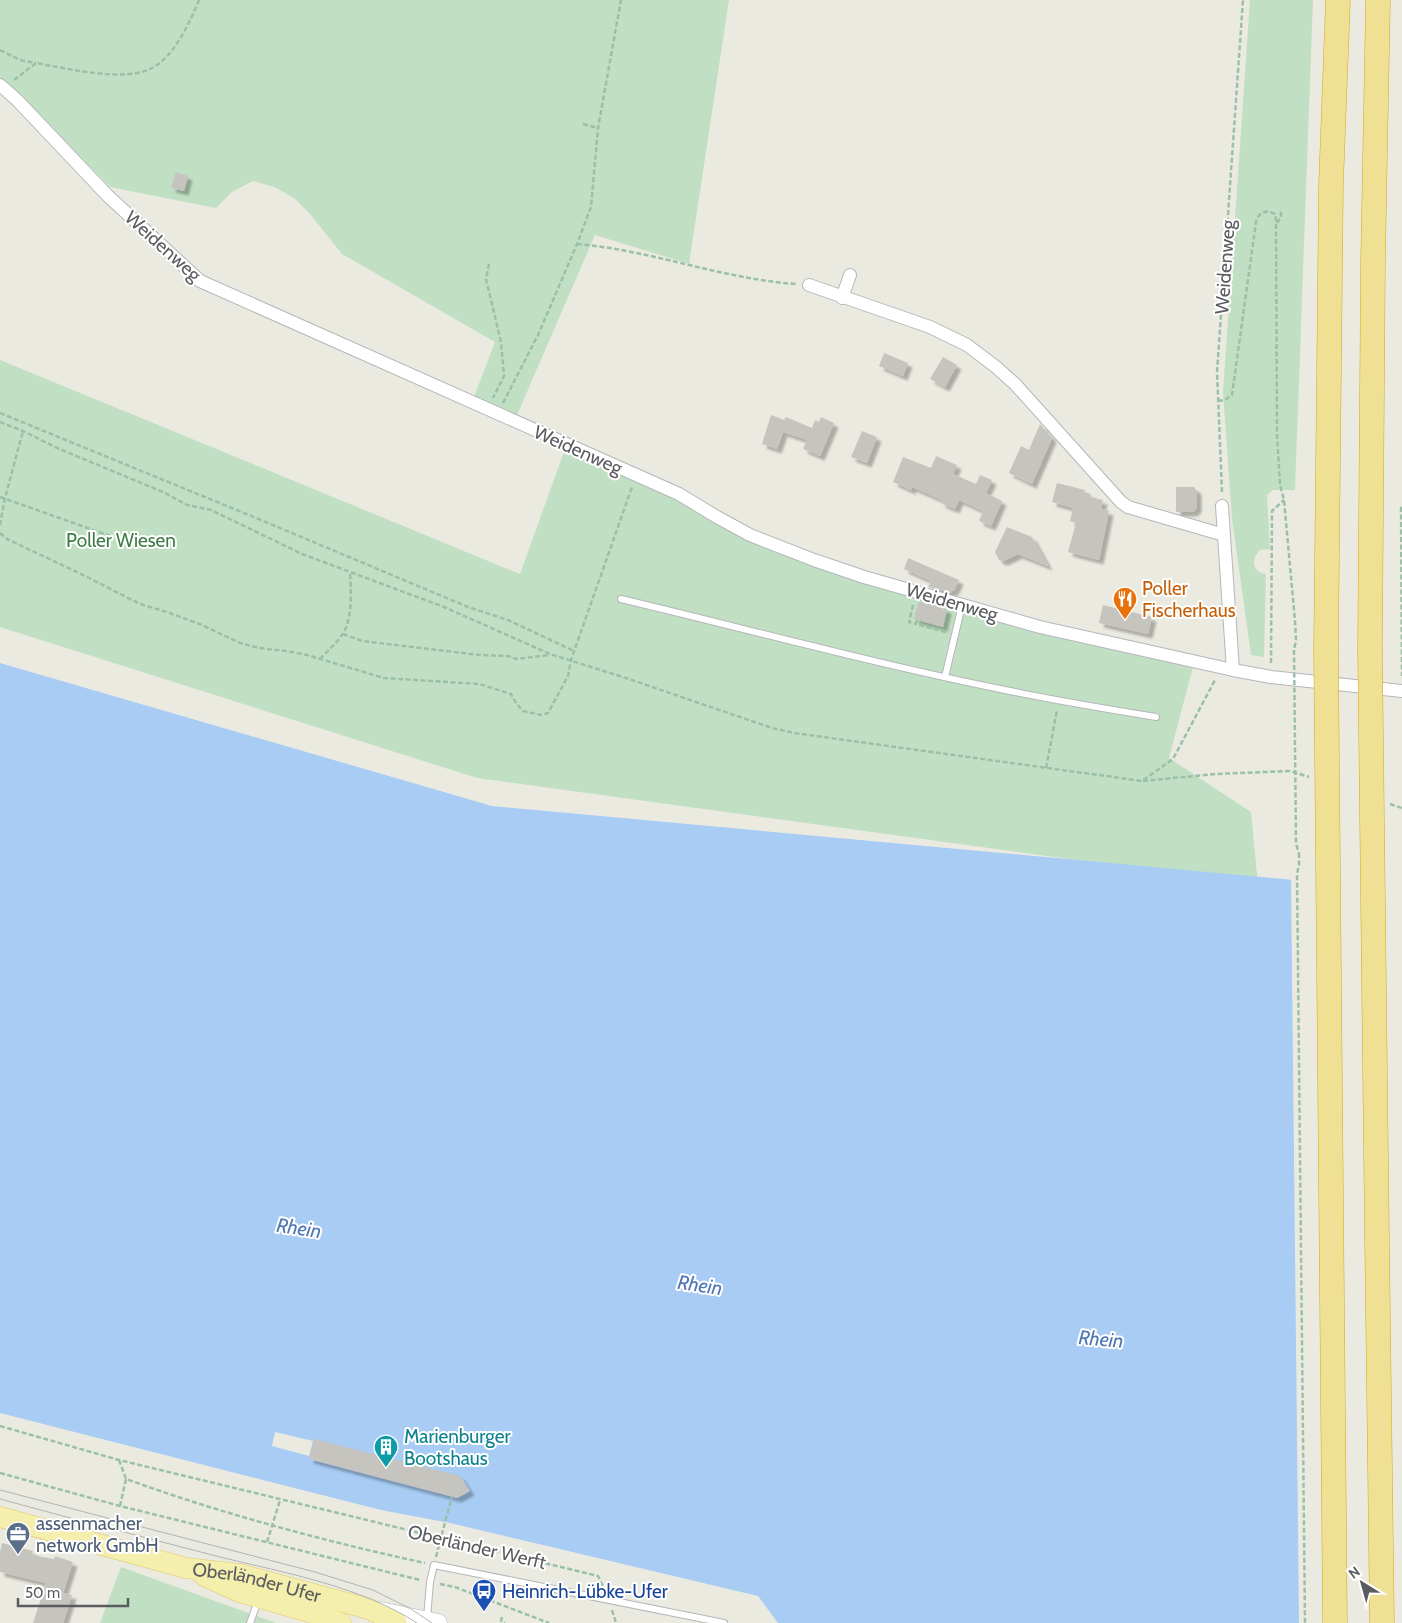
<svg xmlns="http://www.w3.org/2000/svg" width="1402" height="1623" viewBox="0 0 1402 1623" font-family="Cabin,sans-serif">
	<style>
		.green { fill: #c1e0c3 }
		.water { fill: #a8ccf4 }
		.pier { fill: #ebeae1 }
		.building { fill: #c6c4be; filter: url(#shadow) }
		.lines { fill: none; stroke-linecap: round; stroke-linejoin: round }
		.lane-casing { stroke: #b4b6ba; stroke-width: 8 }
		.street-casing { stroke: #b4b6ba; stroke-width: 14 }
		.secondary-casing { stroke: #b5b7bc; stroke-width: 19 }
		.primary-casing { stroke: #dfc866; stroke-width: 21 }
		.highway-casing { stroke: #d1a91b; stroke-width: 25 }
		.path { stroke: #9ac0a8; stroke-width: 2.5; stroke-dasharray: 5 2.5; stroke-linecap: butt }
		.lane { stroke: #fff; stroke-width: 6 }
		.street { stroke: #fff; stroke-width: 12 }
		.secondary { stroke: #fff; stroke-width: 18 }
		.primary { stroke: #f4efad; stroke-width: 20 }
		.highway { stroke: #efe094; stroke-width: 24 }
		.tram { stroke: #b2b3b3; stroke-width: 1 }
		.highway-bridge-casing { stroke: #d1a91b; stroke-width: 25; stroke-linecap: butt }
		.path-bridge { stroke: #9ac0a8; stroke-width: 2.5; stroke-dasharray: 5 2.5; stroke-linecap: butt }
		.highway-bridge { stroke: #efe094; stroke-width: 24 }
		.labels { text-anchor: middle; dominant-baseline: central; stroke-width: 4; stroke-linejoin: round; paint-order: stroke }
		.street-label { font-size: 19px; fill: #5a5c60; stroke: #fff }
		.park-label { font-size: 19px; fill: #3e7c46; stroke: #fff }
		.food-label { font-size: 19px; fill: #c56008; stroke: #fff; text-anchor: start }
		.culture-label { font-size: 19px; fill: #0d838f; stroke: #fff; text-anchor: start }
		.service-label { font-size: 19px; fill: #4e5e75; stroke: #fff; text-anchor: start }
		.transit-label { font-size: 19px; fill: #164399; stroke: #fff; text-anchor: start }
		.water-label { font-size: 20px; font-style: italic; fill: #4f77b3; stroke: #fff }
	</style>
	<defs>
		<filter id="shadow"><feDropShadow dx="4.5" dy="4.5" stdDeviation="1" flood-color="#0004"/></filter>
	</defs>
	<rect width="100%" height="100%" fill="#ebeae1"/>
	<path class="green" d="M 0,0 L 729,0 L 689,264 L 595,235 L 517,415 L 474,397 L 495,342 L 342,254 L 309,213 L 294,198 L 274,187 L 253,181 L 232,192 L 216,208 L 110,187 L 14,89 L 0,89 Z
		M 1250,0 L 1313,0 L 1295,490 L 1273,490 L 1267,495 L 1270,549 L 1260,550 C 1251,559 1252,572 1266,574 L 1264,657 L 1251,655 L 1232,519 L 1223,392 Z
		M 0,360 L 520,574 L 565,449 L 683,501 L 711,519 L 921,595 L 939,605 L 1035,632 L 1193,667 L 1169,758 L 1251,812 L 1258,885 L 477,778 L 0,627 Z
		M 121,1567 L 276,1623 L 100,1623 Z"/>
	<path class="water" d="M 0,663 L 492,806 L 1402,890 L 1402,1623 L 778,1623 L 758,1596 L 450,1523 L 381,1510 L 0,1413 Z"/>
	<path class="pier" d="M 1291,877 L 1402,887 L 1402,1623 L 1299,1623 Z
		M 275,1432 L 313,1441 L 309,1456 L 272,1446 Z"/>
	<path class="building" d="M 176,172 L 188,176 L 184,191 L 171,188 Z
		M 884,353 L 908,363 L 903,376 L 879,366 Z
		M 943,357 L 957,365 L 945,387 L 930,379 Z
		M 771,415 L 784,420 L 786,417 L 812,428 L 815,420 L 819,422 L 821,417 L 834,423 L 820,456 L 803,449 L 807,440 L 783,432 L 777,449 L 762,444 Z
		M 1040,424 L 1052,438 L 1032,484 L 1009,473 L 1021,446 L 1029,450 Z
		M 862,431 L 877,437 L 867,463 L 851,457 Z
		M 936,456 L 957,465 L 953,474 L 976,484 L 980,475 L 992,480 L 986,493 L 1002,501 L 991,526 L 979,521 L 983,511 L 959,500 L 955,509 L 941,503 L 942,500 L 912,487 L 911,490 L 893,482 L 903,457 L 931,468 Z
		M 1057,483 L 1085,490 L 1084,492 L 1091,494 L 1090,497 L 1103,500 L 1101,509 L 1109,511 L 1099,560 L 1068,552 L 1076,523 L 1070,521 L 1073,508 L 1052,502 Z
		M 1176,487 L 1194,487 L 1197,491 L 1197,508 L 1193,512 L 1176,512 Z
		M 1007,527 L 1032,537 L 1048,566 L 1018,554 L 1004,561 L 999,560 L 995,552 Z
		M 908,558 L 959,580 L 954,591 L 952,590 L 951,593 L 928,587 L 931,581 L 904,569 Z
		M 921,602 L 947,609 L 943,627 L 914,619 L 918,603 L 920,603 Z
		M 1103,605 L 1152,617 L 1148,634 L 1099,623 Z
		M 314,1439 L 460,1476 L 470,1491 L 457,1498 L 309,1459 Z
		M 2,1543 L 33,1551 L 32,1555 L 54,1559 L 55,1556 L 73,1562 L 63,1593 L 72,1595 L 63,1623 L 33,1623 L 46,1583 L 0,1572 L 0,1552 Z"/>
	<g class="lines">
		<defs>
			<path id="lane" d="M 621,599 C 751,630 880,665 1010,691 C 1058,701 1107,709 1156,717
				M 945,677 L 962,605
				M 427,1618 L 430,1582 L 434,1565 L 724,1623
				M 250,1623 L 258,1601"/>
			<path id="street" d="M 0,85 L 17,100 L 108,196 L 200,281 L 679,494 L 717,517 L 750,535 L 814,560 L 864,577 L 1040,627 L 1233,670 L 1271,677 L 1402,691
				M 809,285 L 930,327 L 967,345 L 996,367 L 1015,384 L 1121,502 L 1128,507 L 1224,535
				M 842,298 L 850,275
				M 1222,506 L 1233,670"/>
			<path id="secondary" d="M 380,1611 L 438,1623"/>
			<g id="primary">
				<path id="s1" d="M 0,1517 L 186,1568 L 240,1574 L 369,1609 L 397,1623"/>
				<path d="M 204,1576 L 239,1592 L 326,1617 L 341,1623"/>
			</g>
			<path id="highway" d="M 1370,649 L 1373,262 L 1378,0
				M 1326,650 L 1331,184 L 1338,0
				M 1377,1239 L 1382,1623"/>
		</defs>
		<use href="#lane" class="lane-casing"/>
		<use href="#street" class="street-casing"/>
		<use href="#secondary" class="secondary-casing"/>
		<use href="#primary" class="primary-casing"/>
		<use href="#highway" class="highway-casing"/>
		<path class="path" d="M 0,50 L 20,60 L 36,63
			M 14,80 L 36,63 C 65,68 126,83 152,68 C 174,57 190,22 199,0
			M 583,124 L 598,128
			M 1277,223 L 1281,217 L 1281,209
			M 577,244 C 651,250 722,279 796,284
			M 489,264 L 486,279 L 501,342 L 504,376 L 493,398
			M 1218,401 L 1225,400 L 1232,395 L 1256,222 C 1259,212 1265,209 1275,214 L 1276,220 L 1277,434 L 1280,485 L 1284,500 L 1295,621 L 1296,640 L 1294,650
			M 503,403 L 538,335 L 577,244 L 591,207 L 598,128 L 621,0
			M 0,413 L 261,520 L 468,607 L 508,620 L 574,651
			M 0,422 L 23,431 L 57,448 L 163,492 L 187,505 L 211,510 L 302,554 L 444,607 L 550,654 L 626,678 L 772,728 L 794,733 L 1142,781 L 1173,759 L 1215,680
			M 1222,492 L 1217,372 L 1243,0
			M 0,497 L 113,537
			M 1402,508 L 1401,508 L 1402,676
			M 0,525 L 5,498 L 23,431
			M 0,533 L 7,539 L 79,573 L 140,604 L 167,612 L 202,625 L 240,643 L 259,648 L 286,651 L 307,655 L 384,678 L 479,684 L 511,694 L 516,703 L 523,711 L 541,715 L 548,713 L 568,676 L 571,660 L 632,487
			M 913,605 L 909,622 L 916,624
			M 917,620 L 916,624 L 946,632
			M 343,634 L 362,641 L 480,655 L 508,656 L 516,659 L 549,655
			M 320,659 C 327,651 336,644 342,635 C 353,620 351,589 350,572
			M 1271,663 L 1272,511 L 1284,500
			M 1046,768 L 1057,710
			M 1143,781 L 1215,774 L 1290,771 L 1309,777
			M 1390,804 L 1402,808
			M 1299,853 L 1299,865 L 1297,874 L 1305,1623
			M 0,1426 L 119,1460 L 598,1576 L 604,1589
			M 119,1460 L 126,1479 C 223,1514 324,1541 425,1563
			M 0,1473 L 120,1506 L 420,1580
			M 120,1506 L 126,1479
			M 267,1542 L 280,1500
			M 436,1557 L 452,1496
			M 440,1584 L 455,1587 L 549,1623
			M 612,1610 L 616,1623
			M 502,1617 L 501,1621 L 505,1623"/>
		<use href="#lane" class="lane"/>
		<use href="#street" class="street"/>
		<use href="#secondary" class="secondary"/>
		<use href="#primary" class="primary"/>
		<use href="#highway" class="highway"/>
		<path class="tram" d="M 0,1490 L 315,1572 L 373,1590 L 411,1609 L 432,1623
			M 0,1499 C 73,1519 147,1538 220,1557 C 285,1573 360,1586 417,1623"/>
		<defs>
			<path id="highway-bridge" d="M 1370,649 L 1377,1239
				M 1326,650 L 1335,1623"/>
		</defs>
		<use href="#highway-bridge" class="highway-bridge-casing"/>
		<path class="path-bridge" d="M 1294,650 L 1296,844 L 1299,853"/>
		<use href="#highway-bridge" class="highway-bridge"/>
	</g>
	<defs>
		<symbol id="restaurant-pin" viewBox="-11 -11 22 30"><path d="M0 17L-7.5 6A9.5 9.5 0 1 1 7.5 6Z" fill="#e8710a" stroke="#fff"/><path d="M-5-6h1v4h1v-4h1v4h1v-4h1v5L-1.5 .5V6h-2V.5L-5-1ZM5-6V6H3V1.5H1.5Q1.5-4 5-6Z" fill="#fff"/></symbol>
		<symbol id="building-pin" viewBox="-11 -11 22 30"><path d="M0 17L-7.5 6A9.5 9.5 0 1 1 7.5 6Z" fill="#0f9aa8" stroke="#fff"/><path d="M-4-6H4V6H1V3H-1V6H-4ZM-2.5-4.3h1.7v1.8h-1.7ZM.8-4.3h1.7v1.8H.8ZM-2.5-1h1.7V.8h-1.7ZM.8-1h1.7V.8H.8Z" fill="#fff"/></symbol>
		<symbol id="office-pin" viewBox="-11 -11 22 30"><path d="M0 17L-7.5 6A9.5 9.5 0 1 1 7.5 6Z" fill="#5c6f8a" stroke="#fff"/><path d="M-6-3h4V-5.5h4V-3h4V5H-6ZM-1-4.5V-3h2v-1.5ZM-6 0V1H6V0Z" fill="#fff"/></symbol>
		<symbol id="bus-pin" viewBox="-11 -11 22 30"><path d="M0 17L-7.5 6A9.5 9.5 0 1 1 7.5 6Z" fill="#1a4fb4" stroke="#fff"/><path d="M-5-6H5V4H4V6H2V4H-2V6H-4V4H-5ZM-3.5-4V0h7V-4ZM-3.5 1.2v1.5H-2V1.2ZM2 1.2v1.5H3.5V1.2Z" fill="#fff"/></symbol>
	</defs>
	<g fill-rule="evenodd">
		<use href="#restaurant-pin" x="1111" y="585" width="28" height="38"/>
		<use href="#building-pin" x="372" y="1433" width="28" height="38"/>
		<use href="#office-pin" x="4" y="1520" width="28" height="38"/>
		<use href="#bus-pin" x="470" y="1577" width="28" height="38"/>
	</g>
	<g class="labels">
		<g class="street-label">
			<text transform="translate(163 246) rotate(42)">Weidenweg</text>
			<text transform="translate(1225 267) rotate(-86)">Weidenweg</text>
			<text transform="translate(578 450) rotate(24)">Weidenweg</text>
			<text transform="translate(952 602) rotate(16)">Weidenweg</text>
			<text transform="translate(477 1547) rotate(13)">Oberländer Werft</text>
			<text stroke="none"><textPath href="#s1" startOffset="265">Oberländer Ufer</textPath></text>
		</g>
		<g class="park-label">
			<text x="121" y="540">Poller Wiesen</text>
		</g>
		<g class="food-label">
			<text x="1142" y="588">Poller<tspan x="1142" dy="22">Fischerhaus</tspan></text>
		</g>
		<g class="culture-label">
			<text x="404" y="1436">Marienburger<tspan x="404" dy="22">Bootshaus</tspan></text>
		</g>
		<g class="service-label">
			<text x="36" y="1523">assenmacher<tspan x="36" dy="22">network GmbH</tspan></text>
		</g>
		<g class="transit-label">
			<text x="502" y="1591">Heinrich-Lübke-Ufer</text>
		</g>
		<g class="water-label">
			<text transform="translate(299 1228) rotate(8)">Rhein</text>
			<text transform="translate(700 1285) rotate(8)">Rhein</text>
			<text transform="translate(1101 1339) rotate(5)">Rhein</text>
		</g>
	</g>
	<g transform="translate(1362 1583) rotate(323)" stroke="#ffffff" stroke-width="4" paint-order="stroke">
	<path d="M0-4L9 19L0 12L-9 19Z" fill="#5a5c60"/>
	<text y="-8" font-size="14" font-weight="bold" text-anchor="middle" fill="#5a5c60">N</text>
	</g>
	<path d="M18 1598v8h110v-8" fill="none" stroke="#5a5c60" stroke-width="2.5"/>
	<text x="25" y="1598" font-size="15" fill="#5a5c60" stroke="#ffffff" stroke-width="4" paint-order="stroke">50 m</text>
</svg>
